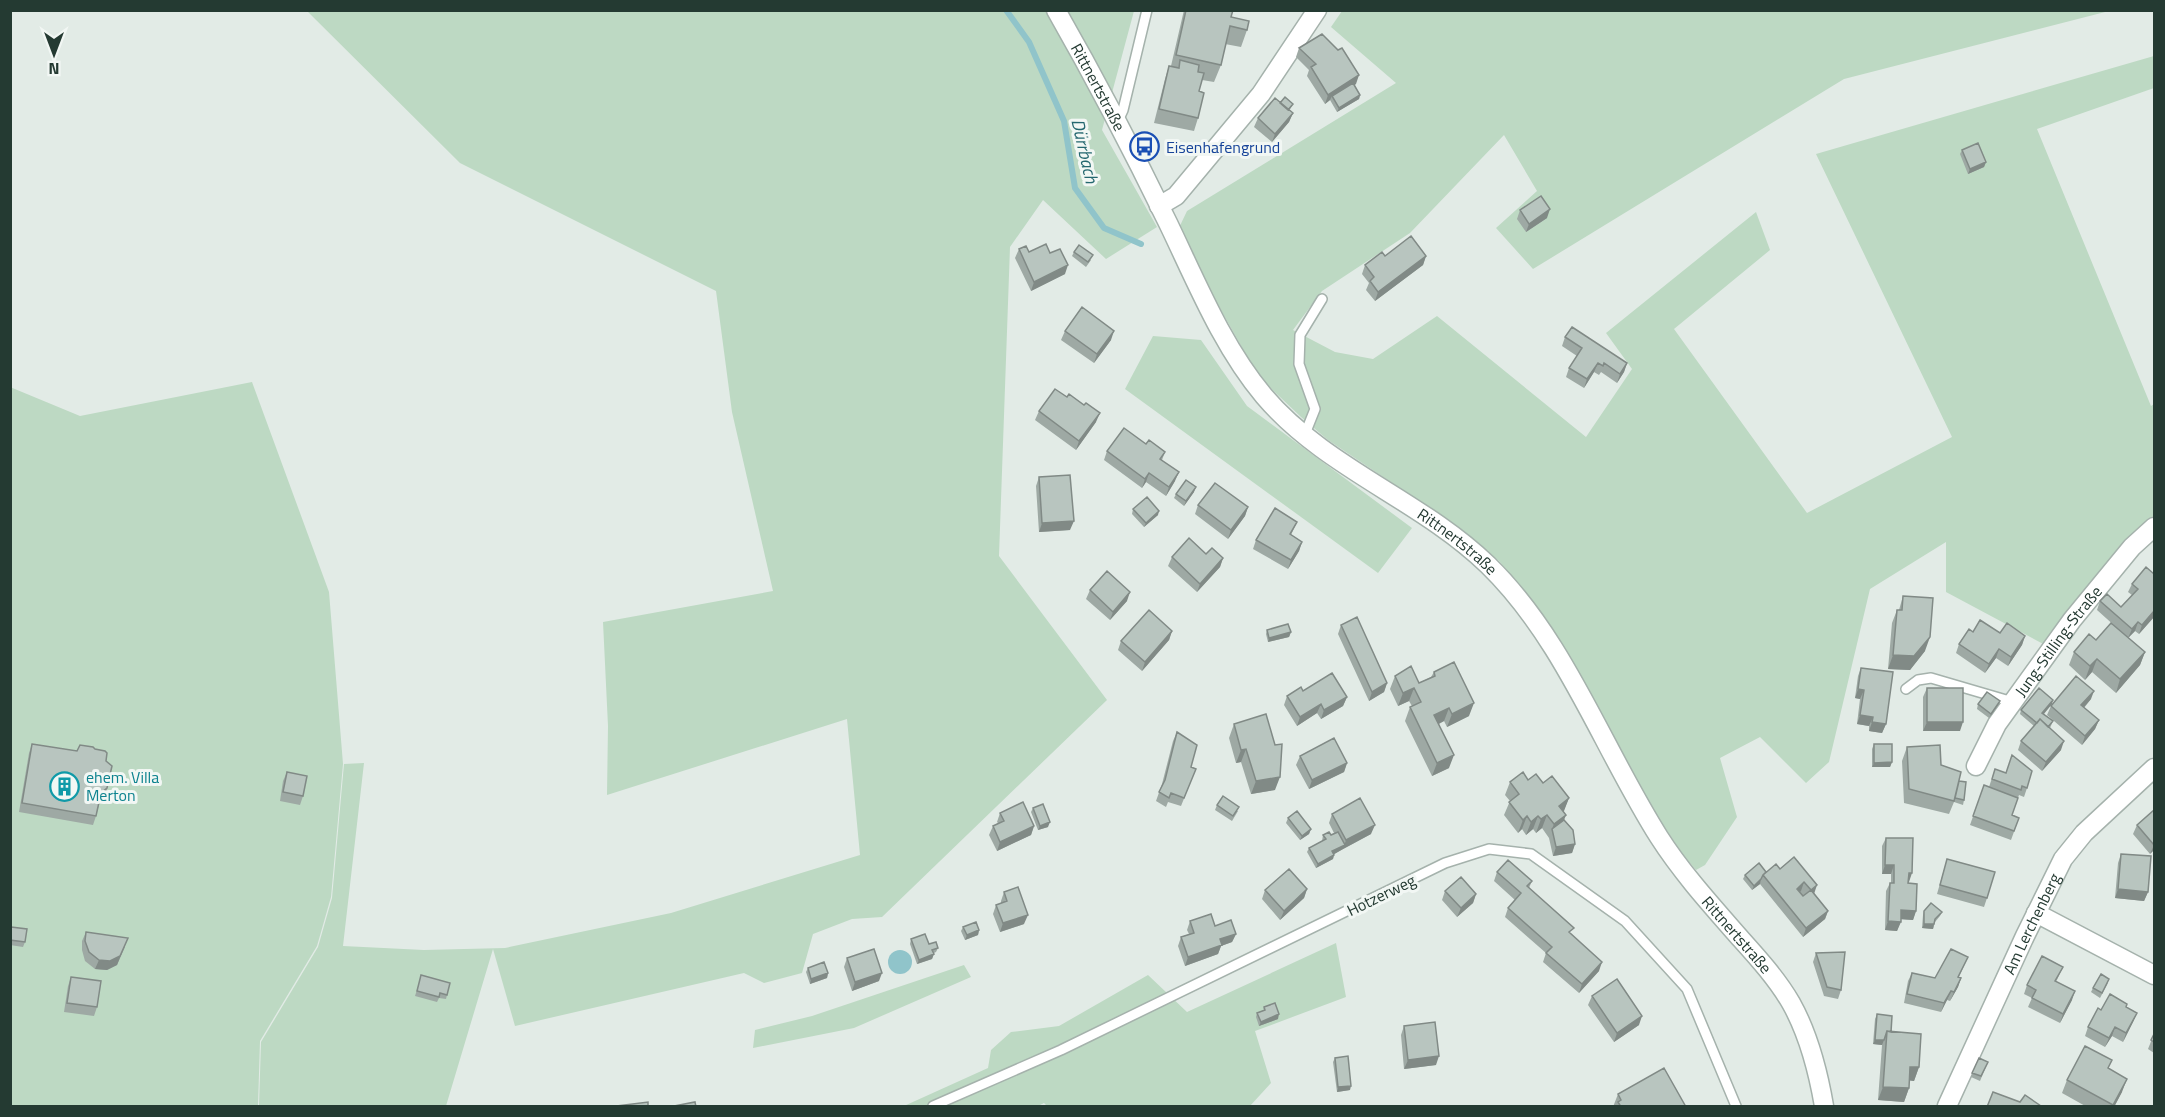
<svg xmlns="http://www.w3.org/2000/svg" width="2165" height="1117" viewBox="0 0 2165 1117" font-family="'Titillium Web',sans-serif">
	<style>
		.green { fill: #bdd9c3 }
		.water { fill: #90c4ca }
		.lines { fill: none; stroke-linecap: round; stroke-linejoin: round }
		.stream { stroke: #90c4ca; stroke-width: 6 }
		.service-casing { stroke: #a5b2ac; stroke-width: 12 }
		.minor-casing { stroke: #a5b2ac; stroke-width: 21 }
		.tertiary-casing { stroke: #a5b2ac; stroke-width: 21 }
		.service { stroke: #fff; stroke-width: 9 }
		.minor { stroke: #fff; stroke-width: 18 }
		.tertiary { stroke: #fff; stroke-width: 18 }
		.wall { fill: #9ea9a4 }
		.shaded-wall { fill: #818a86 }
		.building { fill: #b8c5bf; stroke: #818a86; stroke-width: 1.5; fill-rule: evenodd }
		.labels { text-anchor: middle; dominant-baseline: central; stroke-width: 6; stroke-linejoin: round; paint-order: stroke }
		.street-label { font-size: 16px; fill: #243a32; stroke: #f2f7f4 }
		.transit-label { font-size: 16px; fill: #164399; stroke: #f2f7f4; text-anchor: start }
		.culture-label { font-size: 16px; fill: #0d838f; stroke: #f2f7f4; text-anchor: start }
		.water-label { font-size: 18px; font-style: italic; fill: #24676f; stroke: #f2f7f4 }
	</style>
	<rect width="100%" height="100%" fill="#e2ebe6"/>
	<path class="green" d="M 307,11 L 1134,11 L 1102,130 L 1157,227 L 1106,259 L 1043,200 L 1010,247 L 999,556 L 1107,700 L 882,917 L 852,919 L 813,934 L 802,973 L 764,983 L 744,973 L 515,1026 L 493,949 L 446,1106 L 259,1106 L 261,1042 L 318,947 L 332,898 L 344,764 L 364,763 L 343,946 L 424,950 L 505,948 L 671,913 L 860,855 L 847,719 L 607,795 L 608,726 L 603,622 L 773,591 L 732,412 L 716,291 L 460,163 Z
		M 1342,11 L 2109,11 L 1844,79 L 1533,269 L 1496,228 L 1537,191 L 1504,135 L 1410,233 L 1322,291 L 1293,330 L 1335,352 L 1373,359 L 1437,316 L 1586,437 L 1632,369 L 1606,333 L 1756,212 L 1770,250 L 1674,329 L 1807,513 L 1952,437 L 1816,154 L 2154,56 L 2154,88 L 2037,129 L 2151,406 L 2154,404 L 2154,521 L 2045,645 L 1946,592 L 1946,542 L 1870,589 L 1829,762 L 1806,783 L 1760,737 L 1720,758 L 1737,817 L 1705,865 L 1696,870 L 1684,856 L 1654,812 L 1590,694 L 1537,607 L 1499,561 L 1431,509 L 1328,440 L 1301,417 L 1258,376 L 1177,232 L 1187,211 L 1396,83 L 1331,27 Z
		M 1153,336 L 1201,340 L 1247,406 L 1412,528 L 1378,573 L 1125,389 Z
		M 252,382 L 329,592 L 343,764 L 331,897 L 317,946 L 260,1041 L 258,1106 L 11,1106 L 10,387 L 80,416 Z
		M 1336,943 L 1346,997 L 1255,1031 L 1271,1083 L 1250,1106 L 1047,1106 L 1044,1103 L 1038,1106 L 904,1106 L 988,1068 L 991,1050 L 1011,1032 L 1059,1026 L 1148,975 L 1187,1012 Z
		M 964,965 L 971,977 L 854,1028 L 753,1048 L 755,1030 L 812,1016 Z"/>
	<path class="water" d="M888 962a12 12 0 1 1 24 0a12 12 0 1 1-24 0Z"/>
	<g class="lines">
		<path class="stream" d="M 1006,10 L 1029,42 L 1064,121 L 1075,188 L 1104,228 L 1141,244"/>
		<defs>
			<path id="service" d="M 1117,123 L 1123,110 L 1147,10
				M 1305,434 L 1315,409 L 1299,364 L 1300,335 L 1322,299
				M 1906,689 L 1918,680 L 1931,678 L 2013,702
				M 933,1106 L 1061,1050 L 1445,863 L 1489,849 L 1531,854 L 1625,921 L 1687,989 L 1736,1106"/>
			<g id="minor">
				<path d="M 1159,206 L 1176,196 L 1261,94 L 1317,10"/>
				<path id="s1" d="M 1976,766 L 1997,724 L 2072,620 L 2132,547 L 2154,527"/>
				<path d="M 2036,913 L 2154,975"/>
				<path id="s2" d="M 1947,1106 L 2025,936 L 2063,859 L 2084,833 L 2154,768"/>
			</g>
			<g id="tertiary">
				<path id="s3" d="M 1056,10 C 1096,80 1133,151 1168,223 C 1196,281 1222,346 1264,396 C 1325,468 1421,500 1488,565 C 1565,640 1602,747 1659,837 C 1682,873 1712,906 1740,938 C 1758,958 1777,979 1791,1003 C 1809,1035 1818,1071 1824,1106"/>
			</g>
		</defs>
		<use href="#service" class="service-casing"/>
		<use href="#minor" class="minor-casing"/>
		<use href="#tertiary" class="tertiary-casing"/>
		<use href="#service" class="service"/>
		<use href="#minor" class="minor"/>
		<use href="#tertiary" class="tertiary"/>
	</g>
	<path class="wall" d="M 1184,10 L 1233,10 L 1231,17 L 1247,30 L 1241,47 L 1225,44 L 1221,65 L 1214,82 L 1202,80 L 1199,91 L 1198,118 L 1194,131 L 1154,123 L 1165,79 L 1169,66 L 1171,66 Z
		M 1299,48 L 1356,84 L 1354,85 L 1360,95 L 1359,99 L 1337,112 L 1330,100 L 1325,104 L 1307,76 L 1309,70 L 1296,57 Z
		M 1280,103 L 1293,104 L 1289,111 L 1293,113 L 1289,122 L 1272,142 L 1254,127 L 1258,118 Z
		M 1962,150 L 1986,162 L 1984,167 L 1968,174 L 1960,154 Z
		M 1520,210 L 1547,218 L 1526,232 L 1517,219 Z
		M 1019,249 L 1029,252 L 1050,253 L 1065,274 L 1031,291 L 1015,258 Z
		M 1074,252 L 1091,260 L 1086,267 L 1072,256 Z
		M 1385,256 L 1426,256 L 1423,265 L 1375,301 L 1366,290 L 1369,283 L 1362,274 L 1365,265 Z
		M 1065,331 L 1111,340 L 1094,363 L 1061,340 Z
		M 1565,337 L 1627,363 L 1624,372 L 1617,383 L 1601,372 L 1599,375 L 1594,372 L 1584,388 L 1566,377 L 1569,368 L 1577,356 L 1562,346 Z
		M 1039,411 L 1096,422 L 1076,450 L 1035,420 Z
		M 1146,444 L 1165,452 L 1162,460 L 1175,481 L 1166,496 L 1146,482 L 1142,488 L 1104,460 L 1107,451 Z
		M 1039,477 L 1070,530 L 1039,532 L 1036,486 Z
		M 1194,492 L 1184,506 L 1174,498 L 1176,494 Z
		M 1198,505 L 1248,507 L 1245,516 L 1228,539 L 1195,514 Z
		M 1133,509 L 1158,515 L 1144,527 L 1132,514 Z
		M 1297,522 L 1291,535 L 1302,542 L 1299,551 L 1288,569 L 1253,549 L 1256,540 Z
		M 1206,554 L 1223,558 L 1220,567 L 1197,592 L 1168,566 L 1172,557 Z
		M 2146,567 L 2154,617 L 2139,634 L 2135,631 L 2128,638 L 2145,652 L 2140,665 L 2116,693 L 2092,672 L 2085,680 L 2069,665 L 2074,652 L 2126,636 L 2097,610 L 2100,601 L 2121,607 L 2132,595 L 2128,592 L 2132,584 Z
		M 1090,590 L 1127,601 L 1110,620 L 1086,599 Z
		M 1903,596 L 1925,651 L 1910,670 L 1888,669 L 1892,623 L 1897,610 L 1899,610 Z
		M 1341,625 L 1387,683 L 1384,692 L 1369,701 L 1338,634 Z
		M 1267,630 L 1291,632 L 1289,637 L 1268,642 L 1266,634 Z
		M 1172,631 L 1169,640 L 1142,671 L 1118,650 L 1121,641 Z
		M 1973,632 L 2000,633 L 2025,636 L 2022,645 L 2008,666 L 1996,658 L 1985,673 L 1956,653 L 1959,644 Z
		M 1861,668 L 1886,724 L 1882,733 L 1869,731 L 1869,726 L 1857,724 L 1860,699 L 1855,698 L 1858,676 Z
		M 1434,672 L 1469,716 L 1447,727 L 1444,721 L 1439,724 L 1449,768 L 1432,776 L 1405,721 L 1410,707 L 1412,706 L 1409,701 L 1398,706 L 1390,689 L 1395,676 L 1419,683 L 1431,677 Z
		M 1927,688 L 1960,731 L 1923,731 L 1923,697 Z
		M 1303,691 L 1347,697 L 1343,706 L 1321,719 L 1317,713 L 1297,726 L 1284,705 L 1287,696 Z
		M 2091,699 L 2084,708 L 2099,720 L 2095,729 L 2082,745 L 2047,715 L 2051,706 Z
		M 2000,701 L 1998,705 L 1989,718 L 1977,709 L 1978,704 Z
		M 2052,704 L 2044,714 L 2053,721 L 2050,728 L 2061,750 L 2042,771 L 2018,750 L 2021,741 L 2034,726 L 2020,714 L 2021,710 Z
		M 1234,724 L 1275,790 L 1251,794 L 1241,762 L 1236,763 L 1229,738 Z
		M 1177,732 L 1191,767 L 1196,769 L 1181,806 L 1168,802 L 1166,807 L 1156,801 L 1162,784 L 1173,741 Z
		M 32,744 L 77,751 L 106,761 L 104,797 L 100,801 L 96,816 L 93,825 L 19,812 L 29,753 Z
		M 1874,744 L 1892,762 L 1890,767 L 1872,767 L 1872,749 Z
		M 1907,747 L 1941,765 L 1959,781 L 1964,800 L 1963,805 L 1954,802 L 1949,814 L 1904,803 L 1902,761 Z
		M 1300,756 L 1347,763 L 1344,772 L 1309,789 L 1296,765 Z
		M 1995,769 L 2027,788 L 2024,797 L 2019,795 L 2012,815 L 2019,818 L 2011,840 L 1970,825 L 1984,785 L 1989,787 Z
		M 287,772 L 303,796 L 300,805 L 280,801 L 283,781 Z
		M 1528,780 L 1543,783 L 1569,798 L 1563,812 L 1564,820 L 1575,844 L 1572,853 L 1553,856 L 1549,838 L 1542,828 L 1536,833 L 1533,829 L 1526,835 L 1522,829 L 1518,833 L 1504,815 L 1510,801 L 1505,795 L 1510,782 Z
		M 1217,805 L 1238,811 L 1232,821 L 1215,810 Z
		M 1033,808 L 1048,827 L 1038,830 L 1031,812 Z
		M 2154,810 L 2154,850 L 2150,854 L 2133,834 L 2137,825 Z
		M 1000,813 L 1034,826 L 1031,835 L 997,851 L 989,835 L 993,826 L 998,823 L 997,822 Z
		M 1332,814 L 1371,834 L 1334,854 L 1333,859 L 1316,868 L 1307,852 L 1309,848 L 1322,841 L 1323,835 L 1331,835 L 1334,833 L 1329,823 Z
		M 1288,818 L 1311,829 L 1309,834 L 1300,840 L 1286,823 Z
		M 1886,838 L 1909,882 L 1916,911 L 1913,920 L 1901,919 L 1897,931 L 1885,930 L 1886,891 L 1890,883 L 1891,883 L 1891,874 L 1882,874 L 1882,846 Z
		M 2121,854 L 2148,892 L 2144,901 L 2115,898 L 2118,863 Z
		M 1794,857 L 1814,893 L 1828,911 L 1825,919 L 1803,937 L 1760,884 L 1752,890 L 1743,879 L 1745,875 L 1766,872 L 1780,869 Z
		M 1947,859 L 1987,898 L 1984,907 L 1937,894 Z
		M 1497,872 L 1532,881 L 1529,888 L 1571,934 L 1599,971 L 1579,993 L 1543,962 L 1546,953 L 1505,917 L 1508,908 L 1515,900 L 1494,881 Z
		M 1307,889 L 1304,898 L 1280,920 L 1262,899 L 1265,890 Z
		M 1445,891 L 1476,894 L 1473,903 L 1457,917 L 1442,900 Z
		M 1004,892 L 1024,924 L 1000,932 L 993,914 L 996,905 L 1001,903 L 1001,901 Z
		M 1924,911 L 1942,912 L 1940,916 L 1935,922 L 1933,929 L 1922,928 L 1923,915 Z
		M 1190,921 L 1215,926 L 1236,934 L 1232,942 L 1221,946 L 1218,954 L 1185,966 L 1178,946 L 1181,937 L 1189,934 L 1187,930 Z
		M 11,927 L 25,942 L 23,947 L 10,945 Z
		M 963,927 L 979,930 L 978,935 L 965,940 L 961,931 Z
		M 86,932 L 125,947 L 117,965 L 107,970 L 95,969 L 85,961 L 82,950 L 82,941 Z
		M 911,939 L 938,948 L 936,952 L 934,953 L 932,959 L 917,964 L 910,944 Z
		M 1816,953 L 1841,990 L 1838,999 L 1824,996 L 1813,962 Z
		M 1968,957 L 1959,977 L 1961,978 L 1958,987 L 1950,1001 L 1947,1000 L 1941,1012 L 1904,1003 L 1908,981 L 1912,973 L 1935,978 Z
		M 847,958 L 879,981 L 852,991 L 844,967 Z
		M 2063,967 L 2056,982 L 2072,1000 L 2060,1023 L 2028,1007 L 2032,998 L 2024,994 L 2027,985 Z
		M 808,968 L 828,973 L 827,978 L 810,984 L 806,972 Z
		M 71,977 L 97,1007 L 94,1016 L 64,1012 L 68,986 Z
		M 420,980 L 447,995 L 446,999 L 439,998 L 437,1002 L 415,996 Z
		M 2108,983 L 2100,998 L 2091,992 L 2093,988 Z
		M 1592,996 L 1639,1025 L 1614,1042 L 1588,1005 Z
		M 1264,1007 L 1278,1019 L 1259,1026 L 1256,1017 L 1257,1013 L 1263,1011 Z
		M 2126,1007 L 2137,1013 L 2133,1022 L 2123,1042 L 2112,1036 L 2105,1047 L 2085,1036 L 2088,1027 L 2101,1010 Z
		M 1877,1014 L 1919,1067 L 1914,1081 L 1909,1080 L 1909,1088 L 1904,1102 L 1878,1100 L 1882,1045 L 1873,1044 L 1875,1019 Z
		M 1404,1026 L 1436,1065 L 1404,1069 L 1401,1035 Z
		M 2154,1034 L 2154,1053 L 2148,1049 Z
		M 1335,1058 L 1350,1090 L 1337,1092 L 1333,1062 Z
		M 1979,1058 L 1988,1062 L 1980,1081 L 1971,1077 Z
		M 2109,1069 L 2122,1092 L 2114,1107 L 2087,1107 L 2062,1093 L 2067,1080 Z
		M 1618,1094 L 1686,1107 L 1613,1107 Z"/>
	<path class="shaded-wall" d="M 1359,75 L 1356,84 L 1333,98 L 1332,96 L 1330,100 L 1325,104 L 1328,95 Z
		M 1360,95 L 1359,99 L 1337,112 L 1339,108 Z
		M 1293,113 L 1289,122 L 1272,142 L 1275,134 Z
		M 1986,162 L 1984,167 L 1968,174 L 1970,169 Z
		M 1550,209 L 1547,218 L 1526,232 L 1529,224 Z
		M 1426,256 L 1423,265 L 1375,301 L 1378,292 Z
		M 1068,265 L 1065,274 L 1031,291 L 1034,282 Z
		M 1114,331 L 1111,340 L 1094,363 L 1097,354 Z
		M 1598,363 L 1594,372 L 1584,388 L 1587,379 Z
		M 1627,363 L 1624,372 L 1617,383 L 1620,374 Z
		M 1100,413 L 1096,422 L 1076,450 L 1079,441 Z
		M 1179,472 L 1175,481 L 1166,496 L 1169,487 Z
		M 1149,473 L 1146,482 L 1142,488 L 1145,479 Z
		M 1196,487 L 1194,492 L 1184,506 L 1186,501 Z
		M 1248,507 L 1245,516 L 1228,539 L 1231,530 Z
		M 1159,511 L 1158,515 L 1144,527 L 1146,523 Z
		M 1074,521 L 1070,530 L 1039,532 L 1042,523 Z
		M 1302,542 L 1299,551 L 1288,569 L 1291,560 Z
		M 1223,558 L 1220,567 L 1197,592 L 1200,584 Z
		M 1130,592 L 1127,601 L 1110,620 L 1113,612 Z
		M 2154,611 L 2154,617 L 2139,634 L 2142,625 Z
		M 2138,622 L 2135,631 L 2128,638 L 2132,629 Z
		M 1172,631 L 1169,640 L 1142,671 L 1145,662 Z
		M 1291,632 L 1289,637 L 1268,642 L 1269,638 Z
		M 2025,636 L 2022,645 L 2008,666 L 2011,657 Z
		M 1930,637 L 1925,651 L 1910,670 L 1888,669 L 1893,655 Z
		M 1999,649 L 1996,658 L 1985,673 L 1989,664 Z
		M 2145,652 L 2140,665 L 2116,693 L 2120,679 Z
		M 2097,659 L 2092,672 L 2085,680 L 2090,666 Z
		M 1387,683 L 1384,692 L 1369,701 L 1372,692 Z
		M 1414,688 L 1409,701 L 1398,706 L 1403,693 Z
		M 1858,689 L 1864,690 L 1860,699 L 1855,698 Z
		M 2094,691 L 2091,699 L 2078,714 L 2081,705 Z
		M 1347,697 L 1343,706 L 1321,719 L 1324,710 Z
		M 2053,700 L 2052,704 L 2041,717 L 2042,713 Z
		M 2000,701 L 1998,705 L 1989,718 L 1991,714 Z
		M 1474,703 L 1469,716 L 1447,727 L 1452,714 Z
		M 1321,704 L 1317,713 L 1297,726 L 1300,717 Z
		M 1449,708 L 1444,721 L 1430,728 L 1434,715 Z
		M 1860,715 L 1873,717 L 1869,726 L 1857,724 Z
		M 2099,720 L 2095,729 L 2082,745 L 2085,736 Z
		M 1872,722 L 1886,724 L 1882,733 L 1869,731 Z
		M 1927,722 L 1963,722 L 1960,731 L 1923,731 Z
		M 2064,741 L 2061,750 L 2042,771 L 2046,762 Z
		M 1246,749 L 1241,762 L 1236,763 L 1241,750 Z
		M 1454,755 L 1449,768 L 1432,776 L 1437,763 Z
		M 1892,762 L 1890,767 L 1872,767 L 1874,763 Z
		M 1347,763 L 1344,772 L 1309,789 L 1312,780 Z
		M 1280,777 L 1275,790 L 1251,794 L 1256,781 Z
		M 107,788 L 104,797 L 98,802 L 101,793 Z
		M 1569,798 L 1564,811 L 1554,819 L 1559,806 Z
		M 1547,815 L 1542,828 L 1536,833 L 1541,819 Z
		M 1566,815 L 1561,828 L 1552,829 L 1554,824 Z
		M 1527,816 L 1522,829 L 1518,833 L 1523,820 Z
		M 1538,816 L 1533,829 L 1526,835 L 1531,822 Z
		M 1050,822 L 1048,827 L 1038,830 L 1040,826 Z
		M 1375,825 L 1371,834 L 1343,849 L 1346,840 Z
		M 1034,826 L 1031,835 L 997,851 L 1000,842 Z
		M 1311,829 L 1309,834 L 1300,840 L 1302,836 Z
		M 1575,844 L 1572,853 L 1553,856 L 1556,847 Z
		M 2154,844 L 2154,850 L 2150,854 L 2154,845 Z
		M 1345,845 L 1343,849 L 1331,856 L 1332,851 Z
		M 1334,855 L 1333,859 L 1316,868 L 1318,864 Z
		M 1885,865 L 1894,865 L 1891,874 L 1882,874 Z
		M 1909,873 L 1912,873 L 1909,882 L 1906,882 Z
		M 1761,879 L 1760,884 L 1752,890 L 1754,886 Z
		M 1804,882 L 1801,891 L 1794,897 L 1797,889 Z
		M 1817,885 L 1814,894 L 1811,890 Z
		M 1307,889 L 1304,898 L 1280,920 L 1284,911 Z
		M 2118,889 L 2148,892 L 2144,901 L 2115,898 Z
		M 1476,894 L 1473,903 L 1457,917 L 1461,908 Z
		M 1901,910 L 1916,911 L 1913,920 L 1898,919 Z
		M 1828,911 L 1825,919 L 1803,937 L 1806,928 Z
		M 1028,915 L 1024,924 L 1000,932 L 1003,923 Z
		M 1888,921 L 1901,922 L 1897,931 L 1885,930 Z
		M 1924,924 L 1934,924 L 1933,929 L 1922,928 Z
		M 979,930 L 978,935 L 965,940 L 967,935 Z
		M 1236,934 L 1232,942 L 1221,946 L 1218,954 L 1185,966 L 1188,957 L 1220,939 Z
		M 128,938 L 117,965 L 107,970 L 95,969 L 99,960 Z
		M 934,954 L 932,959 L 917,964 L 919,960 Z
		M 1602,962 L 1599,971 L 1579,993 L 1582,984 Z
		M 828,973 L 827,978 L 810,984 L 811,979 Z
		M 882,973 L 879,981 L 852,991 L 855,982 Z
		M 1961,978 L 1958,987 L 1950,1001 L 1954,992 Z
		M 1951,991 L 1947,1000 L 1941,1012 L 1944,1003 Z
		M 2075,991 L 2072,1000 L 2060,1023 L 2063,1014 Z
		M 2137,1013 L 2133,1022 L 2123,1042 L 2126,1033 Z
		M 1279,1014 L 1278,1019 L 1259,1026 L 1261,1022 Z
		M 1642,1016 L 1639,1025 L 1614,1042 L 1617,1033 Z
		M 2115,1027 L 2112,1036 L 2105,1047 L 2109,1038 Z
		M 1875,1040 L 1884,1040 L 1882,1045 L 1873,1044 Z
		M 1439,1056 L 1436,1065 L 1404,1069 L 1408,1060 Z
		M 1910,1067 L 1919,1067 L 1914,1081 L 1905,1080 Z
		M 2127,1079 L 2122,1092 L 2114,1107 L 2112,1107 Z
		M 1351,1086 L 1350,1090 L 1337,1092 L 1338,1087 Z
		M 1883,1087 L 1909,1088 L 1904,1102 L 1878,1100 Z"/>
	<path class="building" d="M 1186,10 L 1233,10 L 1231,17 L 1249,21 L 1247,30 L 1230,26 L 1221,65 L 1176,55 Z
		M 1322,34 L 1338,50 L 1342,48 L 1359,75 L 1328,95 L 1311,67 L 1316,64 L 1299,48 Z
		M 1180,60 L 1199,65 L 1198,72 L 1204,73 L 1199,91 L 1204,93 L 1198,118 L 1159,109 L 1169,66 L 1179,68 Z
		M 1353,83 L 1360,95 L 1339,108 L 1332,96 Z
		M 1285,97 L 1293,104 L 1288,110 L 1280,103 Z
		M 1275,98 L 1293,113 L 1275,134 L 1258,118 Z
		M 1978,143 L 1986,162 L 1970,169 L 1962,150 Z
		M 1541,196 L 1550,209 L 1529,224 L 1520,210 Z
		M 1411,236 L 1426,256 L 1378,292 L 1370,281 L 1374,277 L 1365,265 L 1382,252 L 1385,256 Z
		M 1046,244 L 1050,253 L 1060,249 L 1068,265 L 1034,282 L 1019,249 L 1026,246 L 1029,252 Z
		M 1079,245 L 1093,255 L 1088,262 L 1074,252 Z
		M 1082,307 L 1114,331 L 1097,354 L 1065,331 Z
		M 1572,327 L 1627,363 L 1620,374 L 1604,363 L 1603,366 L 1598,363 L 1587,379 L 1569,368 L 1582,348 L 1565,337 Z
		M 1055,389 L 1067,397 L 1069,394 L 1084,405 L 1086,403 L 1100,413 L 1079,441 L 1039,411 Z
		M 1124,428 L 1146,444 L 1149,440 L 1165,452 L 1160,459 L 1179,472 L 1169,487 L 1149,473 L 1145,479 L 1107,451 Z
		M 1070,475 L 1074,521 L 1042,523 L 1039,477 Z
		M 1186,480 L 1196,487 L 1186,501 L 1176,494 Z
		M 1215,483 L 1248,507 L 1231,530 L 1198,505 Z
		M 1147,497 L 1159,511 L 1146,523 L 1133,509 Z
		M 1275,508 L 1297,522 L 1290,534 L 1302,542 L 1291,560 L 1256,540 Z
		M 1189,538 L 1206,554 L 1212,548 L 1223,558 L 1200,584 L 1172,557 Z
		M 2146,567 L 2154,574 L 2154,611 L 2142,625 L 2138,622 L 2132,629 L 2100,601 L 2107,594 L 2121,607 L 2138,589 L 2132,584 Z
		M 1107,571 L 1130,592 L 1113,612 L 1090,590 Z
		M 1903,596 L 1933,598 L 1930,637 L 1914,656 L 1893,655 L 1897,610 L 1902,610 Z
		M 1149,610 L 1172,631 L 1145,662 L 1121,641 Z
		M 1357,617 L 1387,683 L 1372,692 L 1341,625 Z
		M 1980,620 L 2000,633 L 2007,623 L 2025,636 L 2011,657 L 1999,649 L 1989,664 L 1959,644 L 1969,629 L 1973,632 Z
		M 2111,623 L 2145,652 L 2120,679 L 2097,659 L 2090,666 L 2074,652 L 2089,634 L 2096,640 Z
		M 1288,624 L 1291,632 L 1269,638 L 1267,630 Z
		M 1454,662 L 1474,703 L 1452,714 L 1449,708 L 1434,715 L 1454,755 L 1437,763 L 1410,707 L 1421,702 L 1414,688 L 1403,693 L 1395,676 L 1411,666 L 1419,683 L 1435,676 L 1434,672 Z
		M 1861,668 L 1893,672 L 1886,724 L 1872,722 L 1873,717 L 1860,715 L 1864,690 L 1858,689 Z
		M 1332,673 L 1347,697 L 1324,710 L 1321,704 L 1300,717 L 1287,696 L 1301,687 L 1303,691 Z
		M 2076,676 L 2094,691 L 2081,705 L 2099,720 L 2085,736 L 2051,706 Z
		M 1927,688 L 1963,688 L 1963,722 L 1927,722 Z
		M 2039,688 L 2053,700 L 2042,713 L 2053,721 L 2048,727 L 2040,719 L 2037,723 L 2021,710 Z
		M 1987,692 L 2000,701 L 1991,714 L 1978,704 Z
		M 1266,714 L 1275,745 L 1282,744 L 1280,777 L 1256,781 L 1246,749 L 1241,750 L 1234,724 Z
		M 2040,719 L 2064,741 L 2046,762 L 2021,741 Z
		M 1177,732 L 1197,745 L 1191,767 L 1196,769 L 1184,798 L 1171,793 L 1169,798 L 1159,792 L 1165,780 Z
		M 1334,738 L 1347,763 L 1312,780 L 1300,756 Z
		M 32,744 L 77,751 L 80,745 L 93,747 L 95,749 L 105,751 L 107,753 L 106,761 L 112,766 L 107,788 L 101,793 L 96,816 L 22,803 Z
		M 1874,744 L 1892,744 L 1892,762 L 1874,763 Z
		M 1940,745 L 1941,765 L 1961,772 L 1954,801 L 1909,789 L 1907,747 Z
		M 2012,755 L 2032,771 L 2027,788 L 2022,786 L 2021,790 L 1992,779 L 1995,769 L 2006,773 Z
		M 287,772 L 307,776 L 303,796 L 283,792 Z
		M 1523,772 L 1528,780 L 1536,774 L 1543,783 L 1552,776 L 1569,798 L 1559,806 L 1566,815 L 1554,824 L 1547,815 L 1541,819 L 1538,816 L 1531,822 L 1527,816 L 1523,820 L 1509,802 L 1519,794 L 1510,782 Z
		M 1959,781 L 1966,782 L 1964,800 L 1955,798 Z
		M 1984,785 L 2018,798 L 2012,815 L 2019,818 L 2014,831 L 1973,816 Z
		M 1223,796 L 1239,807 L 1233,816 L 1217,805 Z
		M 1360,798 L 1375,825 L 1346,840 L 1332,814 Z
		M 1023,802 L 1034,826 L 1000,842 L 993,826 L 1004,821 L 1000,813 Z
		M 1043,804 L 1050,822 L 1040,826 L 1033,808 Z
		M 2154,810 L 2154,845 L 2137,825 Z
		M 1297,811 L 1311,829 L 1302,836 L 1288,818 Z
		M 1564,820 L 1573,830 L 1575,844 L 1556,847 L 1552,829 Z
		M 1329,832 L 1331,835 L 1338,832 L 1345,845 L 1332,851 L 1334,855 L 1318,864 L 1309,848 L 1326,839 L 1323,835 Z
		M 1886,838 L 1913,838 L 1912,873 L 1909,873 L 1908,883 L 1917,884 L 1916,911 L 1901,910 L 1901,922 L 1888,921 L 1890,883 L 1894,883 L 1894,865 L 1885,865 Z
		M 2121,854 L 2151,856 L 2148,892 L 2118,889 Z
		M 1794,857 L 1817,885 L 1811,890 L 1828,911 L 1806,928 L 1763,875 L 1776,864 L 1780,869 ZM 1804,882 L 1811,890 L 1803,896 L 1797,889 Z
		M 1947,859 L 1995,872 L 1987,898 L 1940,885 Z
		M 1508,860 L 1532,881 L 1527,886 L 1574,928 L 1569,932 L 1602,962 L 1582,984 L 1546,953 L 1552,947 L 1508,908 L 1521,893 L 1497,872 Z
		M 1759,863 L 1766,872 L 1763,875 L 1761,879 L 1754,886 L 1745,875 Z
		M 1289,869 L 1307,889 L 1284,911 L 1265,890 Z
		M 1461,877 L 1476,894 L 1461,908 L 1445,891 Z
		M 1018,887 L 1028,915 L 1003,923 L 996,905 L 1007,901 L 1004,892 Z
		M 1931,903 L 1942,912 L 1935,919 L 1934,924 L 1924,924 L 1924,911 Z
		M 1211,914 L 1215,926 L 1231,920 L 1236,934 L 1220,939 L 1222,945 L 1188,957 L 1181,937 L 1194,933 L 1190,921 Z
		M 976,922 L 979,930 L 967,935 L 963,927 Z
		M 11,927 L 27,929 L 25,942 L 10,940 Z
		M 86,932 L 128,938 L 120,956 L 110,961 L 99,960 L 89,952 L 85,941 Z
		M 925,934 L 929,944 L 936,942 L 938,948 L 932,950 L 934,954 L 919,960 L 911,939 Z
		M 874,949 L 882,973 L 855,982 L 847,958 Z
		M 1951,949 L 1968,957 L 1958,977 L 1961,978 L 1954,992 L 1951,991 L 1944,1003 L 1907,994 L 1912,973 L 1935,978 Z
		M 1845,952 L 1841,990 L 1827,987 L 1816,953 Z
		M 2042,956 L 2063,967 L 2055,981 L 2075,991 L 2063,1014 L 2032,998 L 2036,990 L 2027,985 Z
		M 824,962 L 828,973 L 811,979 L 808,968 Z
		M 2101,974 L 2109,979 L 2102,993 L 2093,988 Z
		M 421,975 L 450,983 L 447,995 L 440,993 L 439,997 L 417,991 Z
		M 71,977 L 101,981 L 97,1007 L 67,1003 Z
		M 1617,979 L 1642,1016 L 1617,1033 L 1592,996 Z
		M 2110,994 L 2127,1004 L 2126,1007 L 2137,1013 L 2126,1033 L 2115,1027 L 2109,1038 L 2088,1027 L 2098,1008 L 2101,1010 Z
		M 1275,1003 L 1279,1014 L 1261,1022 L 1257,1013 L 1265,1010 L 1264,1007 Z
		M 1877,1014 L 1892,1016 L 1891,1032 L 1887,1031 L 1884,1040 L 1875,1040 Z
		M 1435,1022 L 1439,1056 L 1408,1060 L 1404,1026 Z
		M 1887,1031 L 1921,1034 L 1919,1067 L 1910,1067 L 1909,1088 L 1883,1087 Z
		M 2154,1034 L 2154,1042 L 2151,1040 Z
		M 2085,1046 L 2112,1060 L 2108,1068 L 2127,1079 L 2113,1105 L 2067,1080 Z
		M 1348,1056 L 1351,1086 L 1338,1087 L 1335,1058 Z
		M 1979,1058 L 1988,1062 L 1981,1076 L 1972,1073 Z
		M 1664,1068 L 1686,1107 L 1621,1107 L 1618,1102 L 1621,1100 L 1618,1094 Z
		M 1993,1092 L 2020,1102 L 2025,1095 L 2041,1106 L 1987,1107 Z
		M 648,1102 L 648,1107 L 617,1107 L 617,1106 Z
		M 695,1102 L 696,1107 L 669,1107 Z"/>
	<defs>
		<symbol id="bus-ring" viewBox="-11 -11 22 22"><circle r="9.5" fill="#f2f7f4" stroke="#1a4fb4" stroke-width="1.5"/><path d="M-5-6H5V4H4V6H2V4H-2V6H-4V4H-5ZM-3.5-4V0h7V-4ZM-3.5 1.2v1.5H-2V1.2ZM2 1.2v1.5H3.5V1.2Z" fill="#1a4fb4"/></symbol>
		<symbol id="building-ring" viewBox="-11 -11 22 22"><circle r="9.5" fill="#f2f7f4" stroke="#0f9aa8" stroke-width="1.5"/><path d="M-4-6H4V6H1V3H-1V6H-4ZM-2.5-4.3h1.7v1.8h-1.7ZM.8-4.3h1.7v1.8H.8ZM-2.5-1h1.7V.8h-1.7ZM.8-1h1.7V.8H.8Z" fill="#0f9aa8"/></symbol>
	</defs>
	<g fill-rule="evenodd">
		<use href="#bus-ring" x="1128" y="130" width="33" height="33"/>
		<use href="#building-ring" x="48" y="770" width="33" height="33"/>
	</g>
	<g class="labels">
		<g class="street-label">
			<text stroke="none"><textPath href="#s3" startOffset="88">Rittnertstraße</textPath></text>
			<text stroke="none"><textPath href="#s3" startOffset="682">Rittnertstraße</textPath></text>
			<text stroke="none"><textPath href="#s1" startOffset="150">Jung-Stilling-Straße</textPath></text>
			<text transform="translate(1381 895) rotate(-26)">Hotzerweg</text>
			<text stroke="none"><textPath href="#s2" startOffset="201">Am Lerchenberg</textPath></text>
			<text stroke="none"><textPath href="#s3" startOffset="1168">Rittnertstraße</textPath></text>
		</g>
		<g class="transit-label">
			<text x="1166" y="147">Eisenhafengrund</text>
		</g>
		<g class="culture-label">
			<text x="86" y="777">ehem. Villa<tspan x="86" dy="18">Merton</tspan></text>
		</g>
		<g class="water-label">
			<text transform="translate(1085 151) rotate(77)">Dürrbach</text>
		</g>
	</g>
	<rect width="2165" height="1117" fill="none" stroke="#243a32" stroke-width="24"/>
	<g transform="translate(54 54) rotate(180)" stroke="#f2f7f4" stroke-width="4.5" paint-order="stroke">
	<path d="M0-4.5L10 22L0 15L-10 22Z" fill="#243a32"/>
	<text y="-9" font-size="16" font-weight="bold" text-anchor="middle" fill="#243a32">N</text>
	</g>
</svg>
